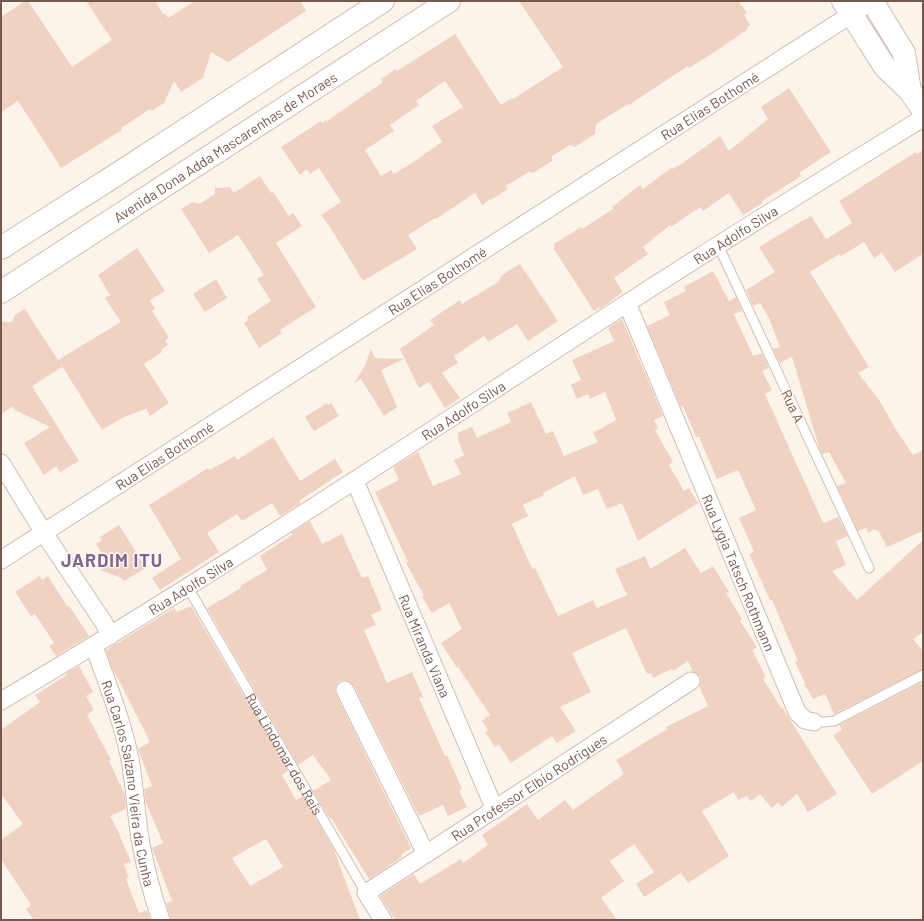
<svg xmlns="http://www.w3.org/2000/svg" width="924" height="921" viewBox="0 0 924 921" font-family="Barlow,sans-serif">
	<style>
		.building { fill: #f0d2c3; fill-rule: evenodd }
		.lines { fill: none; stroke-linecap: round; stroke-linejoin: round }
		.service-casing { stroke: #d0bdb2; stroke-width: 11 }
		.minor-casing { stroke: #d0bdb2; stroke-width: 19 }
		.tertiary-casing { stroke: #d0bdb2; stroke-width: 24 }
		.secondary-casing { stroke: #d3bdb0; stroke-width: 24 }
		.service { stroke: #fff; stroke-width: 9 }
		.minor { stroke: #fff; stroke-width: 17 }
		.tertiary { stroke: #fff; stroke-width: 22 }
		.secondary { stroke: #fff; stroke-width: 22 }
		.labels { text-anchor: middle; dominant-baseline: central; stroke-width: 3; stroke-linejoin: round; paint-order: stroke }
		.street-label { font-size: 14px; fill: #76594e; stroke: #fef8f1 }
		.district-label { font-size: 18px; font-weight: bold; letter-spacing: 1px; fill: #7f6691; stroke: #fef8f1 }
	</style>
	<rect width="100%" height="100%" fill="#fcf4ea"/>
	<path class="building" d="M 25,1 L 28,1 L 72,67 L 112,40 L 86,1 L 155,1 L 164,15 L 165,13 L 168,18 L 195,1 L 300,1 L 306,11 L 228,62 L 211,52 L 203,78 L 181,92 L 174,81 L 164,103 L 152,111 L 150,109 L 121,128 L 122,130 L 61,168 L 18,101 L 1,112 L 1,17 Z
		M 519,1 L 738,1 L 747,13 L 744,15 L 750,25 L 747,27 L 748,29 L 719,49 L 689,68 L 688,66 L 629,105 L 628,104 L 596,124 L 595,134 L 575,147 L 570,145 L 552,156 L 552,161 L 533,173 L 529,172 L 506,186 L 508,189 L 491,200 L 491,199 L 482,205 L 475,193 L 436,219 L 435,218 L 408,235 L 417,249 L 363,281 L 330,227 L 321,215 L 341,202 L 319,168 L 310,174 L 307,169 L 300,175 L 281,147 L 321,121 L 322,123 L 326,120 L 327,121 L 383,82 L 381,79 L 396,69 L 397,71 L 455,34 L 501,105 L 512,98 L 513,99 L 563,67 ZM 445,81 L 463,107 L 432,126 L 442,142 L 423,155 L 423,156 L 394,174 L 391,170 L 381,176 L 365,150 L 394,131 L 390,125 L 419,105 L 416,101 Z
		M 789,88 L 831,152 L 799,173 L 801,176 L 762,201 L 763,203 L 743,215 L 729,193 L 703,211 L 700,207 L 671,227 L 670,225 L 643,247 L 648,254 L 614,278 L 623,292 L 600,309 L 599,308 L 594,311 L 553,248 L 555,247 L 554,244 L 581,227 L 582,229 L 613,209 L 612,207 L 640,185 L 643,189 L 671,168 L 672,169 L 680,165 L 720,136 L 729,151 L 768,119 L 761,107 Z
		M 923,150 L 923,254 L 895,272 L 882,253 L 874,258 L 864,242 L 841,256 L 839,254 L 810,272 L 869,367 L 858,373 L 879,400 L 897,431 L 913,455 L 923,450 L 923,531 L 887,547 L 878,530 L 876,531 L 875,529 L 868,533 L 866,528 L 858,531 L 837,486 L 846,483 L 829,452 L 822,454 L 819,447 L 792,357 L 780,363 L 773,349 L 780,347 L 769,318 L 760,303 L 753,306 L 746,290 L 775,272 L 759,247 L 805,219 L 805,220 L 811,216 L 826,239 L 852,223 L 839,201 L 916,152 L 917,154 Z
		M 260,176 L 271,193 L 273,192 L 289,216 L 293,213 L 302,226 L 276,243 L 316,307 L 280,330 L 282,333 L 259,348 L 244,323 L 248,320 L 247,317 L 271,301 L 257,279 L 264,275 L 238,235 L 209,253 L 181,209 L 193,202 L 199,204 L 215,194 L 215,188 L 230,187 L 234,193 Z
		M 137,248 L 165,291 L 150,300 L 155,309 L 152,311 L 169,338 L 165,340 L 168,345 L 161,350 L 162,352 L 144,364 L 169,403 L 150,416 L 146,409 L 124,417 L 102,430 L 60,363 L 62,367 L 32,386 L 79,461 L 60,472 L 56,466 L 44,475 L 24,443 L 50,427 L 15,410 L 13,406 L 1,414 L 1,322 L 12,322 L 15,315 L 25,309 L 58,360 L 121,322 L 105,298 L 110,295 L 98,275 Z
		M 520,264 L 558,321 L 528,341 L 517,324 L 488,342 L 484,336 L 454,356 L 458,363 L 442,373 L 460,398 L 445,408 L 429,382 L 419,388 L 400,349 L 434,325 L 430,320 L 460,300 L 462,304 L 498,282 L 502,275 Z
		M 713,271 L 729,301 L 736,297 L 742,311 L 734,314 L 753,356 L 762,353 L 769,368 L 762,371 L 772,390 L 765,394 L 823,523 L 838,517 L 848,536 L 836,541 L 846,565 L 832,571 L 857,600 L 923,540 L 923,632 L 913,639 L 923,651 L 923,669 L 834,714 L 825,694 L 813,699 L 804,684 L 805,683 L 795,662 L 798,661 L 772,600 L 770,600 L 749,554 L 754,552 L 739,518 L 756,510 L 738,470 L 717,479 L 699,437 L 696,437 L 683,406 L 681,407 L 647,326 L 670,315 L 664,302 L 686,291 L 684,287 Z
		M 216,279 L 227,298 L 205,312 L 193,294 Z
		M 622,319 L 663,416 L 654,420 L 658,428 L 655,430 L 673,462 L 669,465 L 684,491 L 689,488 L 698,503 L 638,541 L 622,503 L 607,509 L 598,489 L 583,495 L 575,476 L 543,493 L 544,495 L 523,505 L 528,516 L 512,524 L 530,564 L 533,569 L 535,568 L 558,616 L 593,600 L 597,608 L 627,595 L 615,569 L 645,556 L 650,569 L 685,548 L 701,573 L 713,566 L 729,592 L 726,593 L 742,619 L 740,621 L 757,647 L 752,650 L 766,677 L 763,679 L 781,708 L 782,707 L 837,794 L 808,812 L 797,794 L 782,807 L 778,803 L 772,808 L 760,794 L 751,801 L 747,796 L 738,800 L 734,792 L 702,811 L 729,856 L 688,883 L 681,873 L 644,897 L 636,884 L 654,872 L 634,844 L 610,861 L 624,881 L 601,898 L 617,920 L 395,920 L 380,896 L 414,874 L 420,884 L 461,859 L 463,863 L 488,845 L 482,835 L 527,804 L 538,820 L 565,800 L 573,810 L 624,774 L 616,760 L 667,729 L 666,727 L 708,706 L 699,686 L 701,681 L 700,676 L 693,672 L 688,661 L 673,671 L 672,669 L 653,678 L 651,673 L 647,674 L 626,628 L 572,653 L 591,692 L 560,707 L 576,731 L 557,743 L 552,736 L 511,763 L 499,745 L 495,747 L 485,732 L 488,730 L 482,721 L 490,715 L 458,667 L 457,668 L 441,643 L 462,629 L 449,603 L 432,613 L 422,597 L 424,596 L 406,563 L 408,562 L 400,545 L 375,492 L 399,480 L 393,467 L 418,452 L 433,486 L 461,474 L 454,460 L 464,455 L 458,440 L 458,433 L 472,427 L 477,438 L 511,422 L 507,413 L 531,402 L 546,434 L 553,431 L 564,456 L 598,442 L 593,433 L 616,420 L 605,392 L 590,399 L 588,394 L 577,399 L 571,385 L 581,380 L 572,360 L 614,341 L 608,328 Z
		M 371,349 L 375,358 L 404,359 L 381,370 L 397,407 L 384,416 L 361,379 L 354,383 L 365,365 Z
		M 327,403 L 328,405 L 331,403 L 339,416 L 314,431 L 305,417 Z
		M 273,437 L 300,481 L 335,459 L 343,472 L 299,501 L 301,503 L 280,516 L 272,503 L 242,521 L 237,514 L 207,533 L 219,552 L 160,590 L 152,578 L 181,559 L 149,505 L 208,468 L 210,470 L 235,456 L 237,460 Z
		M 310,521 L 322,544 L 342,534 L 362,578 L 368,576 L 382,610 L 371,615 L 376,625 L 364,630 L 387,683 L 412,672 L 423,697 L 419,698 L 445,756 L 447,755 L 462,789 L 459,791 L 467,807 L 448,816 L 443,805 L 419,816 L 354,686 L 351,682 L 346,680 L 340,681 L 337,684 L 335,689 L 336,694 L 411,848 L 401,855 L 402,857 L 369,879 L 331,818 L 330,819 L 313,791 L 331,780 L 313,755 L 298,765 L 207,608 L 241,588 L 240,586 L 267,570 L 260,556 L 292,535 L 291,533 Z
		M 119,525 L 146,568 L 124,581 L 121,578 L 100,570 L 108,564 L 96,544 L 102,540 L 100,537 Z
		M 40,576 L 42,580 L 48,576 L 67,606 L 70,607 L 89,636 L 56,656 L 49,646 L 54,643 L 35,614 L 31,616 L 15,592 Z
		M 191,606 L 288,771 L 282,775 L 296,800 L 303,796 L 334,850 L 360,920 L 171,920 L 166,903 L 172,901 L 152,848 L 163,843 L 146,803 L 144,789 L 152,786 L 138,749 L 150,742 L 112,667 L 106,650 L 174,608 L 177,612 ZM 266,839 L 283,867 L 250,886 L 232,858 Z
		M 79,666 L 93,692 L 86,696 L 94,710 L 87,715 L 111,760 L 109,761 L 125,795 L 126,809 L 110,816 L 117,829 L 131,862 L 124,864 L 129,878 L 126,879 L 139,913 L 147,910 L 150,920 L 34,920 L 26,909 L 31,905 L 1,859 L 1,840 L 23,824 L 1,794 L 1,730 L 40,702 L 35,695 L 67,675 L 66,673 Z
		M 923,682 L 923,761 L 872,794 L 833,735 L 842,730 L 839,725 Z"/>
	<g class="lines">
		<defs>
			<g id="service">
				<path d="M 718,245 L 869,568"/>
				<path id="s1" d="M 187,586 L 366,893"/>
				<path d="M 814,722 L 824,722 L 834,721 L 923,675"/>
			</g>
			<g id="minor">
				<path id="s2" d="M 627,303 L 797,712 L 805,720 L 814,722"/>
				<path d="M 1,463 L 44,533 L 104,623 L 110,636"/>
				<path id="s3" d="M 355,481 L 495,810"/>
				<path id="s4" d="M 1,560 L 872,1"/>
				<path id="s5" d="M 94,646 C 107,683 122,720 130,759 C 135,787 136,816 141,844 C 146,871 152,894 161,920"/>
				<path d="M 345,690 L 426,854"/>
				<path id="s6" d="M 1,701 C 214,575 419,438 626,304 C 724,240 824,179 923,118"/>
				<path id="s7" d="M 383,920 L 366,893 L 691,681"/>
			</g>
			<path id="tertiary" d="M 843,1 L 885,67 L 910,91 L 923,110
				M 872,1 L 904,53 L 910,91"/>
			<g id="secondary">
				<path d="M 1,248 L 119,173 L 383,1"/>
				<path id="s8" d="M 1,292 L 449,1"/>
			</g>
		</defs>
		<use href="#service" class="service-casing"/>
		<use href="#minor" class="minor-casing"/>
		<use href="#tertiary" class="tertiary-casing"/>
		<use href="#secondary" class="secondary-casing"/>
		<use href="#service" class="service"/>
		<use href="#minor" class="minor"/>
		<use href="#tertiary" class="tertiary"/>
		<use href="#secondary" class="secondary"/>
	</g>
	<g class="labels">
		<g class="street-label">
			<text stroke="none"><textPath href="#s4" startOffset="842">Rua Elias Bothomé</textPath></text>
			<text stroke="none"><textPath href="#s8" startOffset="267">Avenida Dona Adda Mascarenhas de Moraes</textPath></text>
			<text stroke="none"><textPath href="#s6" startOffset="870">Rua Adolfo Silva</textPath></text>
			<text stroke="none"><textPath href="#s4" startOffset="518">Rua Elias Bothomé</textPath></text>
			<text transform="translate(793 406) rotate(65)">Rua A</text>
			<text stroke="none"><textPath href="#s6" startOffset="546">Rua Adolfo Silva</textPath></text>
			<text stroke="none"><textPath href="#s4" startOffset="194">Rua Elias Bothomé</textPath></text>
			<text stroke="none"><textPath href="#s2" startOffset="292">Rua Lygia Tatsch Rothmann</textPath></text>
			<text stroke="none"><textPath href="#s6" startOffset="222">Rua Adolfo Silva</textPath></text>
			<text stroke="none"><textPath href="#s3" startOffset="179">Rua Miranda Viana</textPath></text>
			<text stroke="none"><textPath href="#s1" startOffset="194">Rua Lindomar dos Reis</textPath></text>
			<text stroke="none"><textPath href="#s5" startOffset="142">Rua Carlos Salzano Vieira da Cunha</textPath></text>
			<text stroke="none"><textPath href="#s7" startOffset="226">Rua Professor Elbio Rodrigues</textPath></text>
		</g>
		<g class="district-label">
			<text x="112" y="560">JARDIM ITU</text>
		</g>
	</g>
	<rect width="924" height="921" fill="none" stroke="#76594e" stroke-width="4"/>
</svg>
